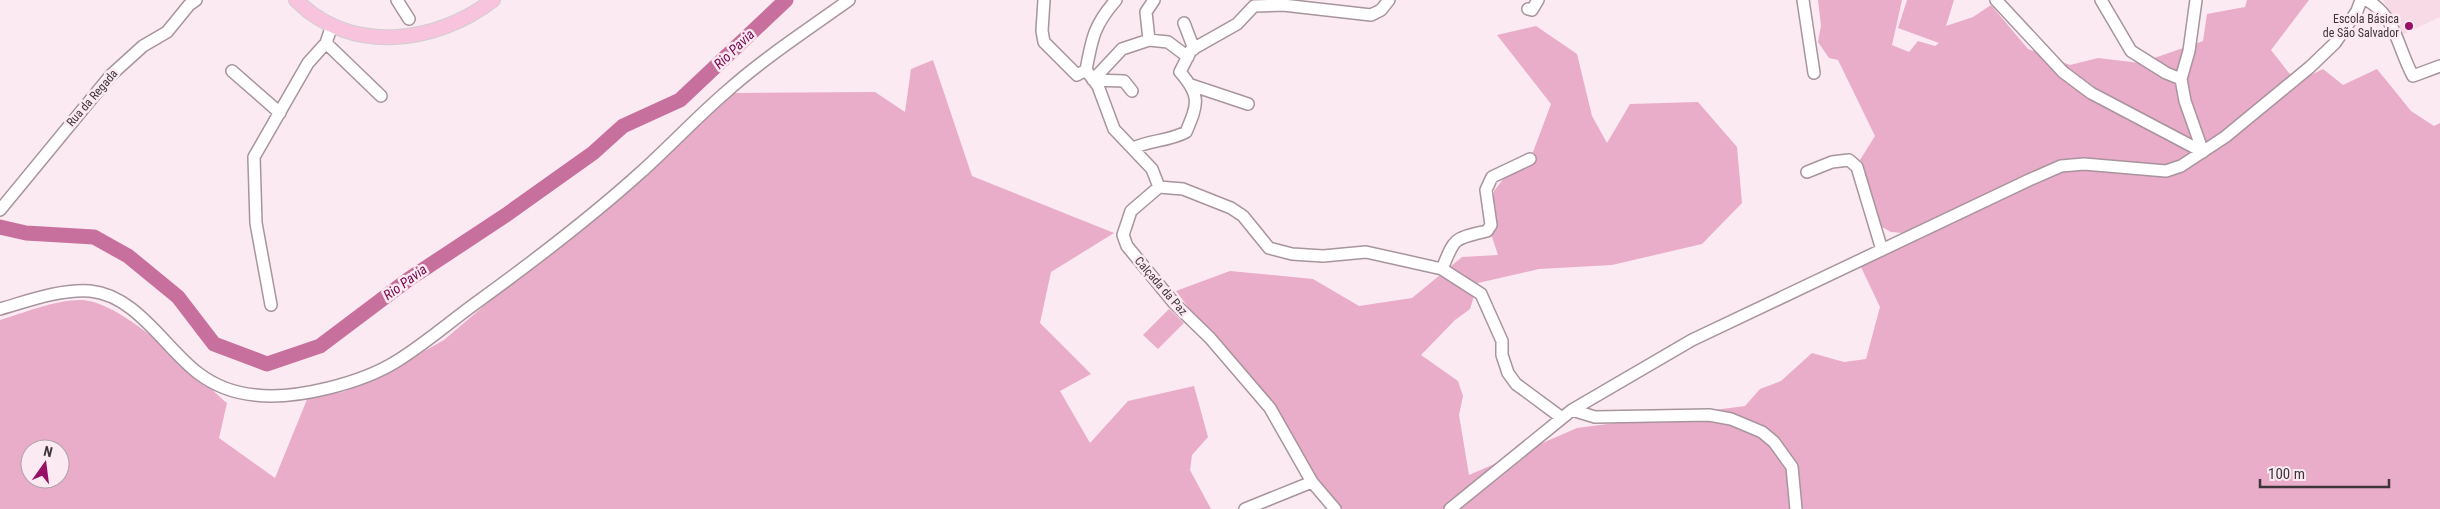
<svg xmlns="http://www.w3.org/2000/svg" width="2440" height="509" viewBox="0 0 2440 509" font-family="'Roboto Condensed',sans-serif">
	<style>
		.built { fill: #f8dae7 }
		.green { fill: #e9acc9; fill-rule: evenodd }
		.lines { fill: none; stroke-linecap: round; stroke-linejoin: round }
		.river { stroke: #c8709d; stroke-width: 15 }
		.minor-casing { stroke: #a8949d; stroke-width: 14 }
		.major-casing { stroke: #d1cfcf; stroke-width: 16 }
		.minor { stroke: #fff; stroke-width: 11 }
		.major { stroke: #f8c3dd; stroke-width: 14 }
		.poi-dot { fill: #971066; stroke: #fceaf2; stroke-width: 2 }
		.labels { text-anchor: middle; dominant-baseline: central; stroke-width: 5; stroke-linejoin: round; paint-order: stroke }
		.poi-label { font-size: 12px; fill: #3e3539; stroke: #fceaf2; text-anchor: end }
		.street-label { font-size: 12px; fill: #3e3539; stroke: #fceaf2 }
		.water-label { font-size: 14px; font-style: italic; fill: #76054e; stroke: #fceaf2 }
	</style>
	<rect width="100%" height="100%" fill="#fceaf2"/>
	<path class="built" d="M 2383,0 L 2440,0 L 2440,17 L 2402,35 Z"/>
	<path class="green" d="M 1818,0 L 1902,0 L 1892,45 L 1909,52 L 1918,41 L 1935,46 L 1939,43 L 1898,28 L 1907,0 L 1954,0 L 1946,26 L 1973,17 L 1991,5 L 2028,49 L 2070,65 L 2098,58 L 2140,63 L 2203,41 L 2207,14 L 2245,7 L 2247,0 L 2309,0 L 2271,50 L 2289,73 L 2301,80 L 2323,69 L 2343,85 L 2377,69 L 2411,111 L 2434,126 L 2440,123 L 2440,509 L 1342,509 L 1335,502 L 1176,291 L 1230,271 L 1313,279 L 1359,306 L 1412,298 L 1462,257 L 1498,255 L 1492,237 L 1494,191 L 1504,178 L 1533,152 L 1551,104 L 1497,35 L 1536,26 L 1577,54 L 1592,116 L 1607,143 L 1630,104 L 1698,102 L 1737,147 L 1742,203 L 1702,244 L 1612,265 L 1539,269 L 1478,283 L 1470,309 L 1455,320 L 1421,355 L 1458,381 L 1463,396 L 1459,415 L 1469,475 L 1577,428 L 1745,406 L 1760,389 L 1781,381 L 1812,353 L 1844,362 L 1866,359 L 1880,307 L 1861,267 L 1903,233 L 1891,232 L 1882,227 L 1860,160 L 1875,136 L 1838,60 L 1829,58 L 1818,42 L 1821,26 Z
		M 933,60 L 972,176 L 1114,233 L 1051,272 L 1040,323 L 1091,374 L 1060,391 L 1090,443 L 1128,401 L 1194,386 L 1208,437 L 1192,455 L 1190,470 L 1211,509 L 0,509 L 0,320 C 23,313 58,299 82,300 C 126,303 193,374 227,403 L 219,438 L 275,478 L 308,397 L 343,392 L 378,377 L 444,340 L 733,93 L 875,92 L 905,112 L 911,69 ZM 30,449 L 60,449 L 60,479 L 30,479 Z
		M 1169,309 L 1184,323 L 1158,349 L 1143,335 Z"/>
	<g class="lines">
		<path class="river" d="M 0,227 L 26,233 L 94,237 L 128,256 L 178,297 L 214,344 L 267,364 L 320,346 L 409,279 L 506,215 L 593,153 L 623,126 L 680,100 L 786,0"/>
		<defs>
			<path id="minor" d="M 397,0 L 409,19
				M 1044,0 L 1042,31 L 1044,42 L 1077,75 L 1086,70
				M 1116,0 C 1094,25 1092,38 1086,70 L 1098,86 L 1114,129 L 1152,169 L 1159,187 L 1131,211 L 1123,235 L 1127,246 L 1174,303 L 1210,338 L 1270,408 L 1312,482 L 1335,509
				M 1803,0 L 1814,73
				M 1996,0 L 2063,72 L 2091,93 L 2203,152
				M 2101,0 L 2131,51 L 2166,73 L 2181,79
				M 2196,0 L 2189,51 L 2181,79 L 2185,101 L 2203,152
				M 2367,0 C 2397,18 2397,47 2413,76 L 2440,66
				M 1528,9 L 1532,10 L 1538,0
				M 1184,23 L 1194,49
				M 1149,40 L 1146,12 L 1154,0
				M 326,43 L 381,96
				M 232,71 L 280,113
				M 1093,80 L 1122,49 L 1149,40 L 1168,42 L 1188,57
				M 1093,80 L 1124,81 L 1132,91
				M 1191,85 L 1248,104
				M 1133,148 C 1151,140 1169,141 1186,132 C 1198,104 1201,96 1180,72 L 1191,50 L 1237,24 L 1254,6 L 1283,5 L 1371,15 L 1381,10 L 1389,0
				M 1807,172 L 1832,162 L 1849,160 L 1857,167 L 1882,250
				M 1159,187 L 1183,189 L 1231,208 L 1243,216 L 1269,248 L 1292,254 L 1323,256 L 1366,252 L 1442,269 L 1481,294 L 1502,341 L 1502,355 L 1508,373 L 1516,384 L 1562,418
				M 0,210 L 111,75 L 143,46 L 167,32 L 189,5 L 196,0
				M 1442,269 C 1455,237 1453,239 1487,231 L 1491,225 L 1486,190 L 1492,177 L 1530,159
				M 271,305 L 256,223 L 254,157 L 308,63 L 326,43 L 332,25
				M 0,309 C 28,301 60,289 90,291 C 136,295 165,348 198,373 C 215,386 234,393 255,395 C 296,400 362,383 397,361 C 426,343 452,320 480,300 C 535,260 589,219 640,173 C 669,147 696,118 726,92 C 764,58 807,30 849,0
				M 1572,410 L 1595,417 L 1709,415 L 1731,419 L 1762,432 L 1774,442 L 1792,467 L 1796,509
				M 1245,509 L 1312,482
				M 1450,509 L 1572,410 L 1692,340 L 2029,180 L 2061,166 L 2084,164 L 2166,171 L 2181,166 L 2225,137 L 2310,67 L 2335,43 L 2357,11 L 2361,0"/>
			<path id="major" d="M 296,0 C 351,55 436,44 493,0"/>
		</defs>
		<use href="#minor" class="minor-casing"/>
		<use href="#major" class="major-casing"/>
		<use href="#minor" class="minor"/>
		<use href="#major" class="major"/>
	</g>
	<circle class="poi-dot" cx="2409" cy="26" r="5"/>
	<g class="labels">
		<g class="poi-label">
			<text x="2399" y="19">Escola Básica<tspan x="2399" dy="14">de São Salvador</tspan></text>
		</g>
		<g class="street-label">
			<text transform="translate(92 98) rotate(-49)">Rua da Regada</text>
			<text transform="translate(1161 286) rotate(49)">Calçada da Paz</text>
		</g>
		<g class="water-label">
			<text transform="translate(734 49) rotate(-44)">Rio Pavia</text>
			<text transform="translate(405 282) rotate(-36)">Rio Pavia</text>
		</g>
	</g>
	<g transform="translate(45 464) rotate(14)"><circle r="24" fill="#fceaf2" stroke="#b0a2a8"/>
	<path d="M0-4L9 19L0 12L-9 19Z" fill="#971066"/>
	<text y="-8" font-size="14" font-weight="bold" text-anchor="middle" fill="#3e3539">N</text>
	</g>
	<path d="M2260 479v8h129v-8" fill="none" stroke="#3e3539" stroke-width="2.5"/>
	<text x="2268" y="479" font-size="15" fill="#3e3539" stroke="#fceaf2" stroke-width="4" paint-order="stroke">100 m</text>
</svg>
